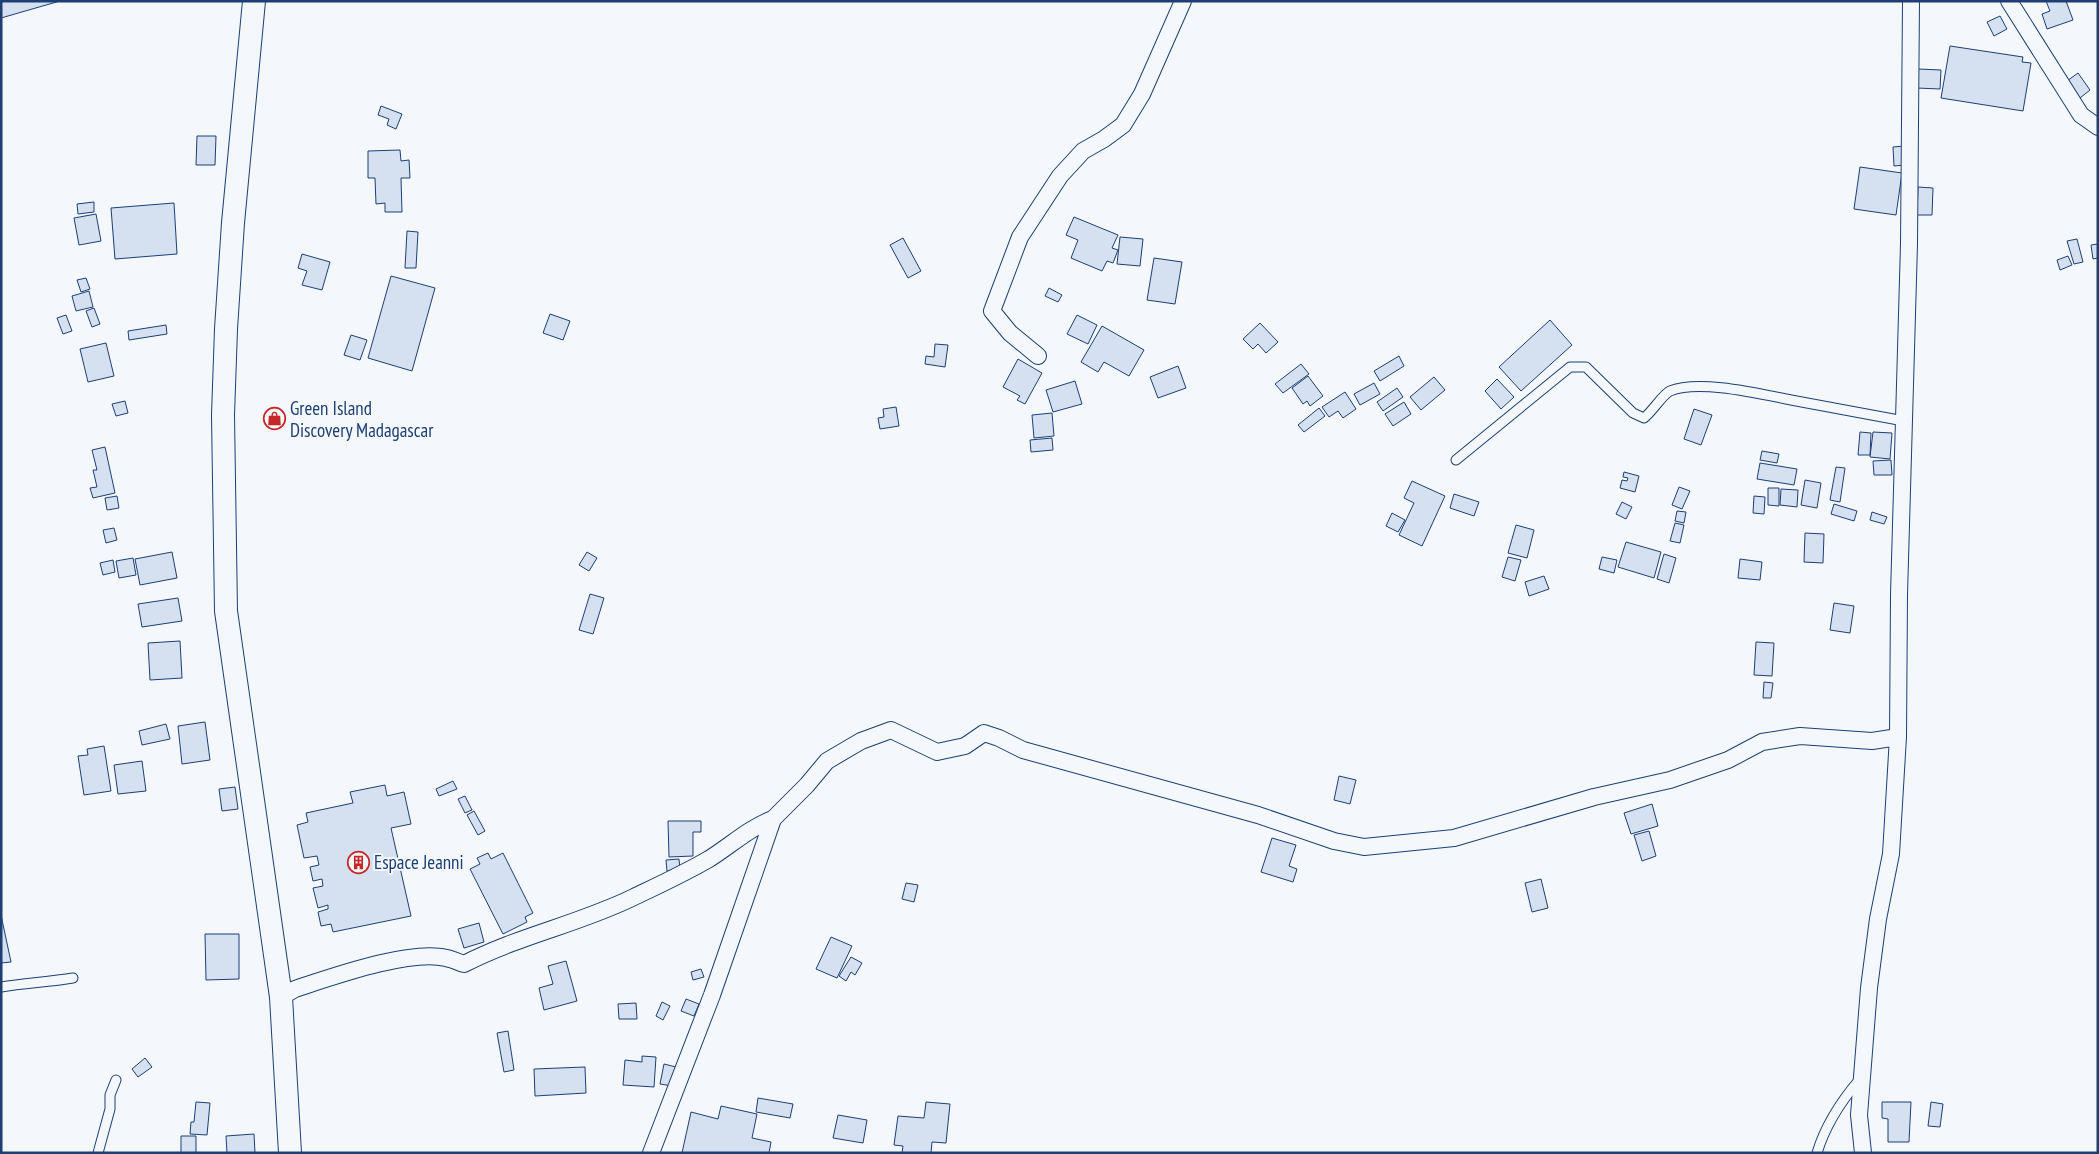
<svg xmlns="http://www.w3.org/2000/svg" width="2099" height="1154" viewBox="0 0 2099 1154" font-family="'PT Sans Narrow',sans-serif">
	<style>
		.building { fill: #d5e0f0; stroke: #1d3f73 }
		.lines { fill: none; stroke-linecap: round; stroke-linejoin: round }
		.lane-casing { stroke: #1d3f73; stroke-width: 11 }
		.street-casing { stroke: #1d3f73; stroke-width: 18 }
		.secondary-casing { stroke: #1d3f73; stroke-width: 24 }
		.lane { stroke: #f4f7fb; stroke-width: 9 }
		.street { stroke: #f4f7fb; stroke-width: 16 }
		.secondary { stroke: #f4f7fb; stroke-width: 22 }
		.labels { text-anchor: middle; dominant-baseline: central; stroke-width: 4; stroke-linejoin: round; paint-order: stroke }
		.poi-label { font-size: 19px; fill: #1d3f73; stroke: #f4f7fb; text-anchor: start }
	</style>
	<rect width="100%" height="100%" fill="#f4f7fb"/>
	<path class="building" d="M 1,1 L 60,1 L 1,18 Z
		M 2046,1 L 2066,1 L 2073,20 L 2047,29 L 2042,14 L 2050,11 Z
		M 2000,16 L 2007,29 L 1994,36 L 1987,22 Z
		M 1950,46 L 2023,57 L 2022,62 L 2031,63 L 2023,111 L 1941,98 Z
		M 1918,69 L 1941,70 L 1940,89 L 1917,88 Z
		M 2078,73 L 2090,90 L 2080,98 L 2067,81 Z
		M 381,106 L 402,114 L 396,129 L 387,125 L 389,119 L 378,115 Z
		M 197,136 L 216,136 L 215,165 L 196,165 Z
		M 1904,146 L 1905,165 L 1894,166 L 1893,147 Z
		M 400,150 L 401,161 L 409,160 L 410,178 L 401,178 L 402,212 L 385,212 L 385,203 L 376,204 L 375,178 L 368,178 L 368,151 Z
		M 1860,167 L 1902,173 L 1896,215 L 1854,209 Z
		M 1918,187 L 1933,188 L 1932,215 L 1917,215 Z
		M 94,202 L 94,212 L 78,214 L 77,204 Z
		M 174,203 L 177,254 L 115,259 L 111,208 Z
		M 96,214 L 101,241 L 79,245 L 74,218 Z
		M 1074,217 L 1118,235 L 1112,248 L 1118,250 L 1113,263 L 1107,261 L 1102,271 L 1071,258 L 1078,240 L 1066,235 Z
		M 407,231 L 418,232 L 416,268 L 405,268 Z
		M 1120,237 L 1143,239 L 1140,266 L 1117,264 Z
		M 903,238 L 921,271 L 908,278 L 890,245 Z
		M 2077,239 L 2083,262 L 2074,264 L 2067,241 Z
		M 2098,244 L 2098,258 L 2093,259 L 2091,245 Z
		M 302,254 L 330,262 L 322,290 L 302,285 L 307,271 L 298,268 Z
		M 2068,256 L 2072,265 L 2060,270 L 2057,260 Z
		M 1154,258 L 1182,262 L 1175,304 L 1147,300 Z
		M 391,276 L 435,288 L 412,371 L 368,358 Z
		M 86,278 L 90,289 L 81,292 L 77,280 Z
		M 1049,288 L 1062,295 L 1058,302 L 1045,296 Z
		M 89,291 L 93,307 L 76,311 L 72,296 Z
		M 94,308 L 100,324 L 92,327 L 86,311 Z
		M 550,314 L 570,321 L 563,340 L 543,333 Z
		M 66,315 L 72,331 L 63,334 L 57,318 Z
		M 1077,315 L 1097,325 L 1088,344 L 1067,334 Z
		M 1550,320 L 1572,345 L 1521,391 L 1499,367 Z
		M 1260,323 L 1278,342 L 1266,353 L 1258,344 L 1253,349 L 1243,339 Z
		M 166,325 L 167,334 L 129,340 L 128,331 Z
		M 1102,326 L 1144,350 L 1129,376 L 1104,362 L 1098,372 L 1081,362 Z
		M 351,335 L 367,340 L 360,360 L 344,355 Z
		M 106,343 L 114,376 L 88,382 L 80,349 Z
		M 935,344 L 948,345 L 945,367 L 925,364 L 926,356 L 934,357 Z
		M 1399,356 L 1404,366 L 1380,381 L 1374,371 Z
		M 1018,359 L 1042,373 L 1025,404 L 1017,400 L 1020,396 L 1003,387 Z
		M 1301,364 L 1309,374 L 1283,393 L 1275,384 Z
		M 1178,366 L 1186,388 L 1158,398 L 1150,377 Z
		M 1308,376 L 1323,396 L 1310,406 L 1307,401 L 1303,404 L 1292,388 Z
		M 1434,377 L 1445,390 L 1421,410 L 1410,397 Z
		M 1497,379 L 1514,397 L 1501,409 L 1485,391 Z
		M 1075,381 L 1082,404 L 1053,412 L 1046,390 Z
		M 1374,383 L 1380,394 L 1360,405 L 1354,394 Z
		M 1397,388 L 1403,397 L 1383,411 L 1377,402 Z
		M 1345,392 L 1356,409 L 1343,418 L 1338,411 L 1329,417 L 1322,407 Z
		M 125,401 L 128,413 L 116,416 L 112,404 Z
		M 1404,402 L 1411,414 L 1393,426 L 1385,414 Z
		M 896,407 L 899,426 L 880,429 L 878,418 L 884,417 L 883,409 Z
		M 1319,408 L 1325,416 L 1304,432 L 1298,425 Z
		M 1694,409 L 1712,415 L 1701,445 L 1684,439 Z
		M 1052,413 L 1054,436 L 1034,438 L 1032,415 Z
		M 1860,432 L 1871,433 L 1870,455 L 1858,455 Z
		M 1873,432 L 1892,433 L 1890,459 L 1870,457 Z
		M 1052,438 L 1053,450 L 1031,452 L 1030,440 Z
		M 105,447 L 115,493 L 93,498 L 90,488 L 97,487 L 93,470 L 97,470 L 92,450 Z
		M 1762,451 L 1779,454 L 1777,463 L 1760,460 Z
		M 1891,460 L 1892,475 L 1874,475 L 1873,461 Z
		M 1760,463 L 1797,469 L 1794,485 L 1757,479 Z
		M 1836,467 L 1845,468 L 1840,502 L 1830,500 Z
		M 1624,472 L 1639,476 L 1635,492 L 1620,488 L 1622,480 L 1627,481 L 1628,478 L 1623,477 Z
		M 1805,480 L 1821,483 L 1817,508 L 1801,505 Z
		M 1412,481 L 1445,496 L 1422,546 L 1399,535 L 1414,503 L 1404,498 Z
		M 1679,487 L 1690,491 L 1682,509 L 1672,505 Z
		M 1768,488 L 1779,488 L 1779,506 L 1768,505 Z
		M 1781,489 L 1798,490 L 1797,507 L 1780,505 Z
		M 1454,494 L 1479,502 L 1474,516 L 1450,508 Z
		M 117,496 L 119,508 L 107,510 L 105,498 Z
		M 1754,496 L 1765,497 L 1764,514 L 1753,513 Z
		M 1622,502 L 1632,507 L 1626,519 L 1616,514 Z
		M 1834,504 L 1857,511 L 1854,521 L 1831,514 Z
		M 1677,511 L 1686,512 L 1684,523 L 1675,521 Z
		M 1872,512 L 1887,517 L 1884,524 L 1870,520 Z
		M 1392,513 L 1405,520 L 1398,532 L 1386,526 Z
		M 1675,523 L 1684,525 L 1680,543 L 1670,541 Z
		M 1516,525 L 1534,530 L 1527,558 L 1508,553 Z
		M 114,528 L 117,540 L 106,543 L 103,530 Z
		M 1805,533 L 1824,534 L 1823,563 L 1804,562 Z
		M 1626,542 L 1661,552 L 1654,578 L 1618,567 Z
		M 172,552 L 177,578 L 140,585 L 135,559 Z
		M 587,552 L 597,558 L 589,571 L 579,565 Z
		M 1664,554 L 1676,558 L 1669,583 L 1657,579 Z
		M 1508,557 L 1521,560 L 1515,581 L 1502,577 Z
		M 1602,557 L 1617,560 L 1614,573 L 1599,569 Z
		M 133,558 L 136,575 L 119,578 L 116,561 Z
		M 1740,559 L 1762,562 L 1760,580 L 1738,578 Z
		M 113,560 L 115,572 L 103,575 L 100,563 Z
		M 1544,576 L 1549,589 L 1529,596 L 1525,582 Z
		M 590,594 L 604,598 L 593,634 L 579,630 Z
		M 178,598 L 182,621 L 142,627 L 138,604 Z
		M 1834,603 L 1854,606 L 1850,633 L 1830,630 Z
		M 180,641 L 182,678 L 150,680 L 148,643 Z
		M 1756,642 L 1774,643 L 1772,676 L 1754,675 Z
		M 1764,682 L 1773,683 L 1771,698 L 1763,698 Z
		M 205,722 L 210,760 L 182,764 L 178,726 Z
		M 166,724 L 170,739 L 142,745 L 139,731 Z
		M 104,746 L 111,791 L 84,795 L 78,756 L 88,755 L 87,749 Z
		M 142,761 L 146,791 L 118,794 L 114,765 Z
		M 1339,776 L 1356,780 L 1350,804 L 1334,800 Z
		M 453,781 L 457,789 L 439,796 L 436,789 Z
		M 385,785 L 387,796 L 404,792 L 411,824 L 391,828 L 411,916 L 333,932 L 331,924 L 321,926 L 318,912 L 328,909 L 328,905 L 318,908 L 313,888 L 323,886 L 322,879 L 313,881 L 310,867 L 319,865 L 317,856 L 304,858 L 297,825 L 308,822 L 306,813 L 353,803 L 350,792 Z
		M 235,787 L 238,809 L 222,811 L 219,789 Z
		M 465,796 L 472,810 L 465,813 L 458,799 Z
		M 1652,804 L 1658,826 L 1631,834 L 1624,813 Z
		M 474,811 L 485,831 L 478,835 L 467,815 Z
		M 668,821 L 701,821 L 701,832 L 693,832 L 693,856 L 669,857 Z
		M 1649,831 L 1656,856 L 1642,861 L 1634,835 Z
		M 1272,838 L 1296,845 L 1289,866 L 1297,869 L 1293,882 L 1261,872 Z
		M 488,853 L 491,859 L 503,853 L 533,913 L 525,917 L 527,922 L 503,934 L 470,869 L 480,864 L 477,858 Z
		M 679,859 L 680,870 L 667,871 L 666,860 Z
		M 1541,879 L 1548,908 L 1532,912 L 1525,883 Z
		M 906,883 L 918,885 L 914,902 L 902,899 Z
		M 1,915 L 11,962 L 1,963 Z
		M 479,923 L 484,942 L 464,948 L 458,929 Z
		M 205,934 L 239,934 L 239,979 L 206,980 Z
		M 831,937 L 852,946 L 837,978 L 816,969 Z
		M 851,957 L 862,963 L 855,975 L 851,972 L 846,981 L 839,976 Z
		M 566,961 L 577,1001 L 544,1010 L 539,988 L 553,984 L 548,966 Z
		M 701,969 L 704,977 L 693,980 L 691,972 Z
		M 686,999 L 699,1004 L 694,1016 L 681,1011 Z
		M 662,1002 L 670,1006 L 663,1020 L 656,1016 Z
		M 636,1003 L 637,1019 L 619,1019 L 618,1004 Z
		M 508,1031 L 514,1070 L 504,1072 L 497,1033 Z
		M 642,1056 L 656,1057 L 654,1087 L 623,1085 L 625,1060 L 642,1062 Z
		M 145,1058 L 152,1067 L 138,1077 L 132,1069 Z
		M 664,1064 L 676,1067 L 672,1086 L 660,1084 Z
		M 585,1067 L 586,1093 L 535,1096 L 534,1069 Z
		M 758,1098 L 793,1104 L 790,1118 L 756,1112 Z
		M 196,1102 L 210,1103 L 207,1135 L 190,1134 L 191,1122 L 194,1122 Z
		M 926,1102 L 950,1104 L 946,1143 L 932,1142 L 931,1153 L 902,1153 L 903,1146 L 894,1145 L 898,1116 L 924,1118 Z
		M 1882,1102 L 1911,1102 L 1909,1142 L 1888,1142 L 1888,1119 L 1882,1118 Z
		M 1931,1102 L 1943,1104 L 1940,1127 L 1928,1126 Z
		M 721,1106 L 757,1114 L 752,1138 L 771,1142 L 769,1153 L 682,1153 L 691,1112 L 718,1119 Z
		M 838,1115 L 867,1120 L 863,1143 L 833,1138 Z
		M 254,1134 L 255,1153 L 227,1153 L 226,1136 Z
		M 181,1136 L 196,1136 L 196,1153 L 181,1153 Z"/>
	<g class="lines">
		<defs>
			<path id="lane" d="M 1456,460 L 1570,367 L 1586,367 L 1633,413 L 1644,418 C 1652,412 1663,394 1670,391 C 1699,379 1760,394 1791,400 C 1829,407 1866,414 1904,421
				M 1,987 C 25,983 49,982 73,978
				M 98,1153 L 110,1109 L 110,1095 L 116,1080
				M 1817,1153 C 1825,1126 1842,1100 1860,1079"/>
			<path id="street" d="M 2009,1 L 2081,115 L 2098,127
				M 1038,356 L 1010,333 L 992,311 L 1020,237 L 1060,176 L 1083,151 L 1104,139 L 1123,125 L 1142,94 L 1183,1
				M 281,997 L 295,989 C 332,977 410,949 446,958 C 452,959 458,962 464,964 C 518,936 579,924 634,897 C 659,885 685,873 709,859 C 730,846 749,828 773,819
				M 651,1153 L 712,995 L 773,819 L 807,785 L 827,761 L 861,741 L 891,730 L 937,752 L 965,746 L 984,733 L 999,738 L 1023,750 L 1258,815 L 1334,841 L 1364,847 L 1454,838 L 1594,797 L 1670,780 L 1728,760 L 1762,742 L 1800,736 L 1872,741 L 1898,737
				M 1863,1153 L 1859,1115 L 1869,988 L 1878,919 L 1891,854 L 1898,737 L 1899,595 L 1909,244 L 1911,1"/>
			<path id="secondary" d="M 254,1 L 233,223 L 226,329 L 223,415 L 226,611 L 281,997 L 290,1153"/>
		</defs>
		<use href="#lane" class="lane-casing"/>
		<use href="#street" class="street-casing"/>
		<use href="#secondary" class="secondary-casing"/>
		<use href="#lane" class="lane"/>
		<use href="#street" class="street"/>
		<use href="#secondary" class="secondary"/>
	</g>
	<defs>
		<symbol id="shop-ring" viewBox="-11 -11 22 22"><circle r="9.5" fill="#f4f7fb" stroke="#c62828" stroke-width="1.5"/><path d="M-5-2.5h2.3a2.7 3.5 0 0 1 5.4 0H5L5.5 6h-11ZM-1.5-2.5h3a1.5 2.3 0 0 0-3 0Z" fill="#c62828"/></symbol>
		<symbol id="building-ring" viewBox="-11 -11 22 22"><circle r="9.5" fill="#f4f7fb" stroke="#c62828" stroke-width="1.5"/><path d="M-4-6H4V6H1V3H-1V6H-4ZM-2.5-4.3h1.7v1.8h-1.7ZM.8-4.3h1.7v1.8H.8ZM-2.5-1h1.7V.8h-1.7ZM.8-1h1.7V.8H.8Z" fill="#c62828"/></symbol>
	</defs>
	<g fill-rule="evenodd">
		<use href="#shop-ring" x="262" y="406" width="25" height="25"/>
		<use href="#building-ring" x="346" y="850" width="25" height="25"/>
	</g>
	<g class="labels">
		<g class="poi-label">
			<text x="290" y="408">Green Island<tspan x="290" dy="22">Discovery Madagascar</tspan></text>
			<text x="374" y="862">Espace Jeanni</text>
		</g>
	</g>
	<rect width="2099" height="1154" fill="none" stroke="#1d3f73" stroke-width="5"/>
</svg>
